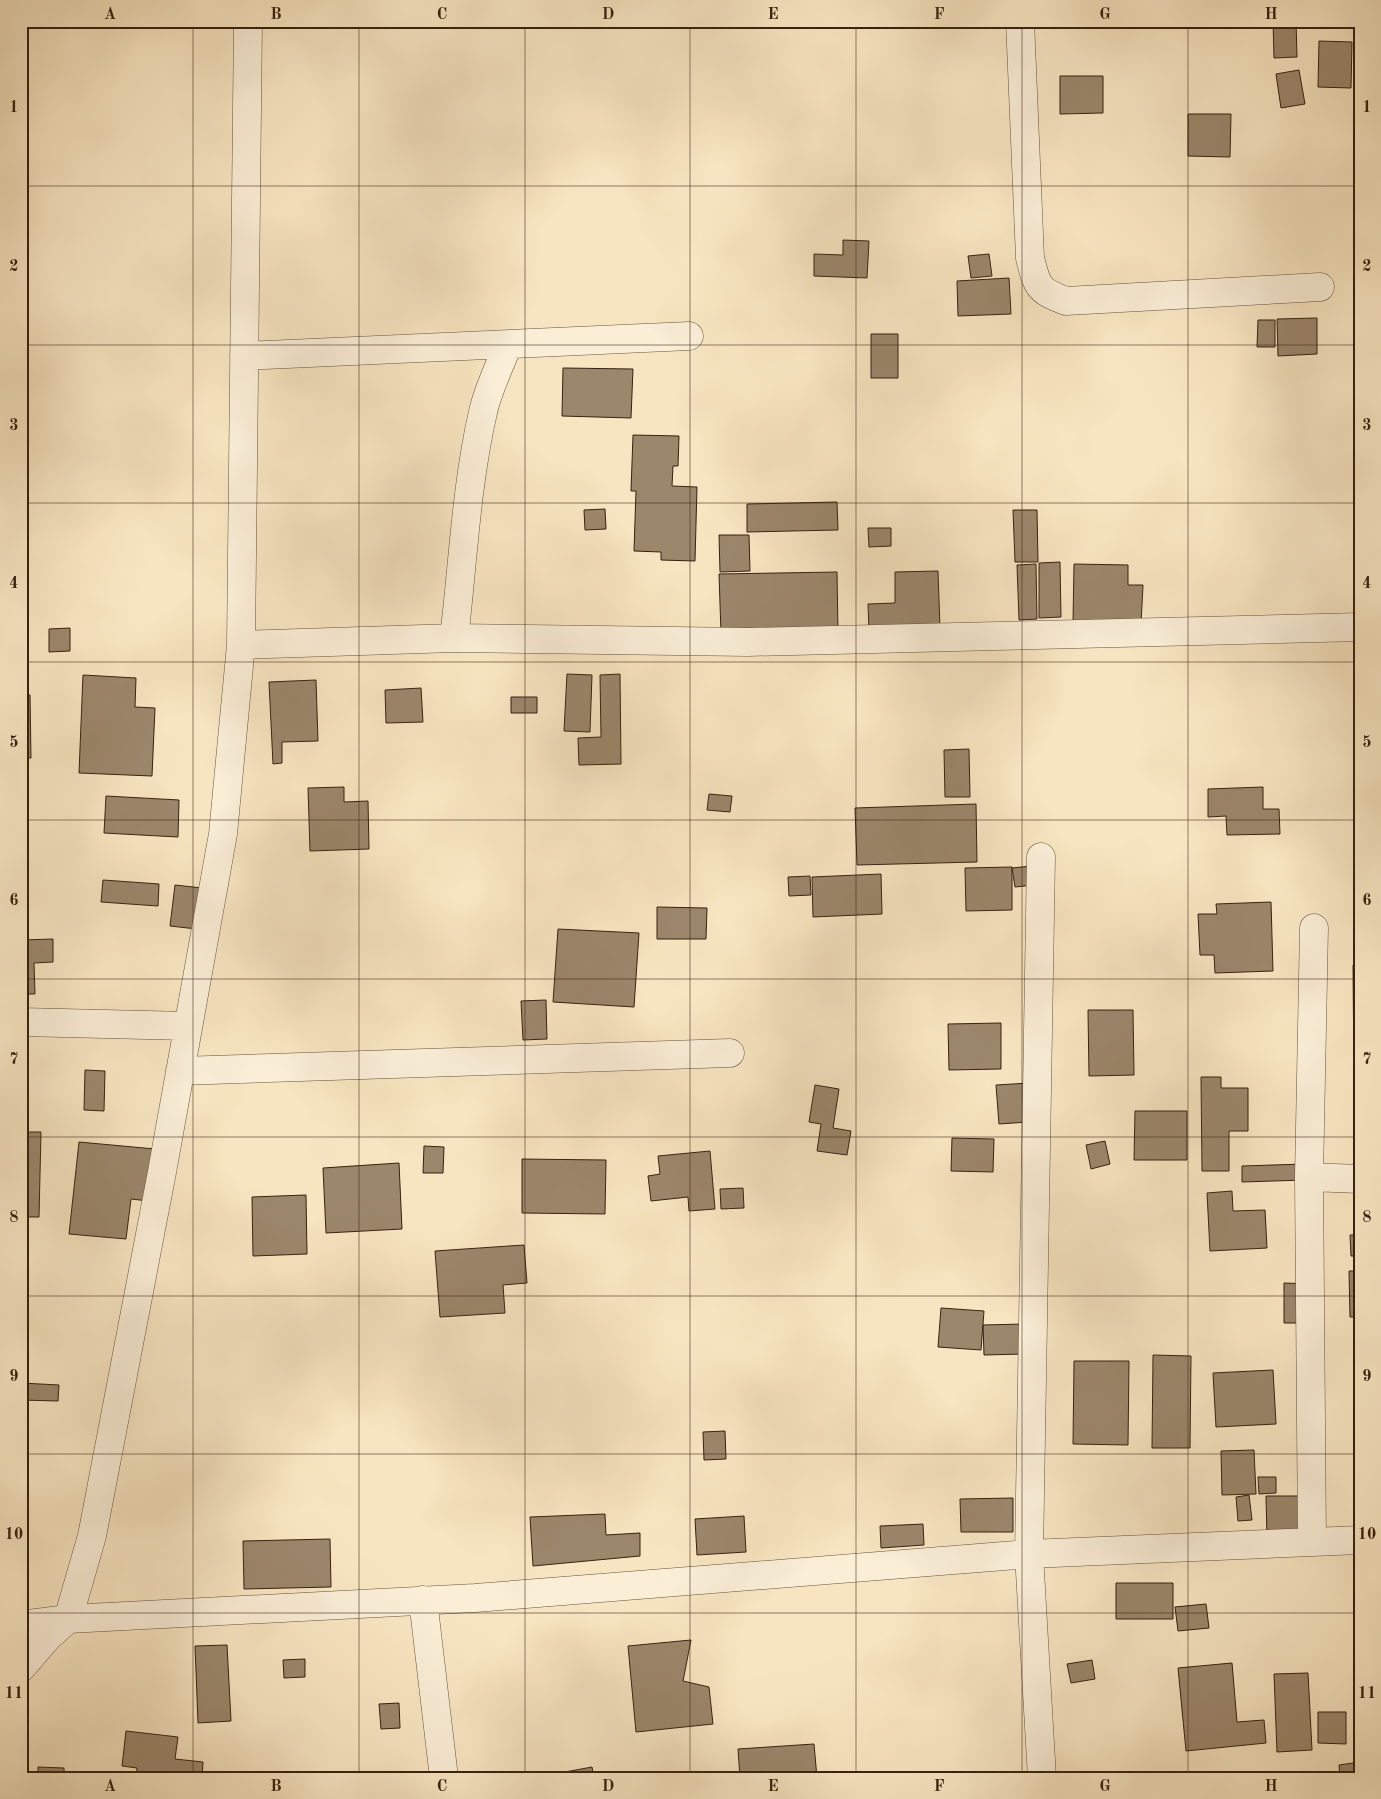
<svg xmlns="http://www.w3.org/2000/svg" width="1381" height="1799" viewBox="0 0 1381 1799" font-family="'Old Standard TT',serif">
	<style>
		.building { fill: #9b876c; stroke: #372110 }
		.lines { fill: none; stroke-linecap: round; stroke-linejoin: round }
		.street-casing { stroke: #67523c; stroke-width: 29 }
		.street { stroke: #faeed7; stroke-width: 28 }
		.grid { fill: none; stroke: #372110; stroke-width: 1; stroke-opacity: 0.55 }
		.neatline { fill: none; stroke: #372110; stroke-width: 2 }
		.grid-label { font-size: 16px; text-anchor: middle; font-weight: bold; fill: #372110 }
	</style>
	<rect width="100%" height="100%" fill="#f7e5c1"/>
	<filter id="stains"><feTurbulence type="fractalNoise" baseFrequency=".004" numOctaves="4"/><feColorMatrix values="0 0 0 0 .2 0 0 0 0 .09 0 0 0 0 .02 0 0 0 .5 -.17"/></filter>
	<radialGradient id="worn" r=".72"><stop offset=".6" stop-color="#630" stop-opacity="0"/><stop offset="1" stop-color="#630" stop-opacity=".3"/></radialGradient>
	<path class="building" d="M 1135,21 L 1149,21 L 1149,26 L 1135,27 Z
		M 1273,21 L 1296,21 L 1297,57 L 1274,58 Z
		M 1319,41 L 1352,42 L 1351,88 L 1318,87 Z
		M 1299,70 L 1305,104 L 1281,108 L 1276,74 Z
		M 1060,76 L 1103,76 L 1103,113 L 1060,114 Z
		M 1188,114 L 1231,114 L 1230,157 L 1188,156 Z
		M 843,240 L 869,241 L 867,278 L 814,276 L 814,254 L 843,255 Z
		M 989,254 L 992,276 L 971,278 L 968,256 Z
		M 1009,278 L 1011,314 L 958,316 L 957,281 Z
		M 1317,318 L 1317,354 L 1278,356 L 1277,319 Z
		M 1258,320 L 1275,320 L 1275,347 L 1257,347 Z
		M 871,334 L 898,334 L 898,378 L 871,378 Z
		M 563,368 L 633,369 L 631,418 L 562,416 Z
		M 633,435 L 679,436 L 678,466 L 673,466 L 672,486 L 697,487 L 695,561 L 661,560 L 661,552 L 634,551 L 636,491 L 631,491 Z
		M 837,502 L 838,530 L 747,532 L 747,504 Z
		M 605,509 L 606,529 L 585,530 L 584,510 Z
		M 1013,510 L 1037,510 L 1038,562 L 1015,562 Z
		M 868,528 L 891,528 L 891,546 L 869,547 Z
		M 719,535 L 749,535 L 750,571 L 720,572 Z
		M 1060,562 L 1061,617 L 1039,618 L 1039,563 Z
		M 1036,564 L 1037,619 L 1019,620 L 1017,565 Z
		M 1074,564 L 1128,565 L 1128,585 L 1143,585 L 1141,624 L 1073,622 Z
		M 938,571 L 940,628 L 869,630 L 868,604 L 895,603 L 895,572 Z
		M 837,572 L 838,631 L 721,633 L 719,574 Z
		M 70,628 L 70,651 L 49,652 L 49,629 Z
		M 567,674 L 592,675 L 590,732 L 564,731 Z
		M 620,674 L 621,764 L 579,765 L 578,738 L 601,737 L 600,675 Z
		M 83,675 L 136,678 L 135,707 L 155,708 L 152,776 L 79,773 Z
		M 316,680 L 318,741 L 282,742 L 282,763 L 273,764 L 269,682 Z
		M 421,688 L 423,722 L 386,723 L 385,690 Z
		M 21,695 L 30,695 L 31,758 L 21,758 Z
		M 511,697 L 537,697 L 537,713 L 511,713 Z
		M 969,749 L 970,797 L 945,797 L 944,750 Z
		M 344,787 L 344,802 L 368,801 L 369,849 L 310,851 L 308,788 Z
		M 1263,787 L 1263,809 L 1279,809 L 1280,834 L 1227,835 L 1226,816 L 1208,817 L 1208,789 Z
		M 709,794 L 732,796 L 730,812 L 707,810 Z
		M 106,796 L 179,800 L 178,837 L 104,833 Z
		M 976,804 L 977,862 L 857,865 L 855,808 Z
		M 1032,866 L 1034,885 L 1015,887 L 1012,868 Z
		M 1012,867 L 1012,910 L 966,911 L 965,868 Z
		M 881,874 L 882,914 L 813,917 L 812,877 Z
		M 810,876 L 811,895 L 789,896 L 788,877 Z
		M 103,880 L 159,884 L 158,906 L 101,902 Z
		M 175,885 L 202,888 L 197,929 L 170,926 Z
		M 1271,902 L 1273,971 L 1215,973 L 1214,955 L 1200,955 L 1198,914 L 1217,914 L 1216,904 Z
		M 657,907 L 707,908 L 706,939 L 657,939 Z
		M 558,929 L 639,933 L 634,1007 L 553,1002 Z
		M 53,939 L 53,962 L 34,963 L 35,994 L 21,994 L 21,940 Z
		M 1353,965 L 1360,965 L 1360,1079 L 1354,1079 Z
		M 546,1000 L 547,1039 L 523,1040 L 521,1001 Z
		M 1088,1010 L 1133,1010 L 1134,1075 L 1089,1076 Z
		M 1001,1023 L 1001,1069 L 949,1070 L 948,1024 Z
		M 85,1070 L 105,1071 L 104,1111 L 84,1110 Z
		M 1201,1077 L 1221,1077 L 1221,1088 L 1248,1088 L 1248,1131 L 1229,1131 L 1229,1171 L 1202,1171 Z
		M 1047,1082 L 1028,1122 L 999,1124 L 996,1085 Z
		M 815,1085 L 839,1089 L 833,1128 L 851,1131 L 847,1155 L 817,1151 L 821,1124 L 809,1122 Z
		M 1135,1111 L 1187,1111 L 1187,1160 L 1134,1160 Z
		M 21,1132 L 41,1132 L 39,1217 L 21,1217 Z
		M 952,1138 L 994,1139 L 993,1172 L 951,1171 Z
		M 1105,1141 L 1110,1164 L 1091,1169 L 1086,1145 Z
		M 79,1142 L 155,1149 L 149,1201 L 131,1199 L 126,1239 L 69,1234 Z
		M 424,1146 L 444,1147 L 443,1173 L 423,1173 Z
		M 710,1151 L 715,1209 L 689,1211 L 688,1197 L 651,1201 L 648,1176 L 660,1174 L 658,1156 Z
		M 522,1159 L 606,1160 L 605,1214 L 522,1213 Z
		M 399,1163 L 402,1229 L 326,1233 L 323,1168 Z
		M 1304,1164 L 1305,1180 L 1242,1182 L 1242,1166 Z
		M 743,1188 L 744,1208 L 721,1209 L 720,1189 Z
		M 1232,1191 L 1233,1211 L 1265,1210 L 1267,1248 L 1210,1251 L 1207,1193 Z
		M 306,1195 L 307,1254 L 253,1256 L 252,1197 Z
		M 1350,1235 L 1360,1235 L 1360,1256 L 1351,1256 Z
		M 524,1245 L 527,1283 L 503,1285 L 505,1313 L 440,1317 L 435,1251 Z
		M 1349,1271 L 1360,1271 L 1360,1317 L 1350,1317 Z
		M 1284,1283 L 1311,1284 L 1311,1323 L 1284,1323 Z
		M 941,1308 L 984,1311 L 981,1350 L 938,1347 Z
		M 1024,1324 L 1025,1354 L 984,1355 L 983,1325 Z
		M 1153,1355 L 1191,1356 L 1190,1448 L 1152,1448 Z
		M 1074,1361 L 1129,1361 L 1128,1445 L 1073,1444 Z
		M 1273,1370 L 1276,1424 L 1216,1427 L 1213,1373 Z
		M 21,1383 L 59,1385 L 58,1401 L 21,1400 Z
		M 725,1431 L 726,1459 L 704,1460 L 703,1432 Z
		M 1254,1450 L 1256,1494 L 1222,1495 L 1221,1451 Z
		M 1258,1477 L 1276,1477 L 1276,1493 L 1259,1494 Z
		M 1249,1495 L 1252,1520 L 1238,1521 L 1236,1497 Z
		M 1266,1496 L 1304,1496 L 1304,1537 L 1267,1538 Z
		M 1013,1498 L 1013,1532 L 961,1532 L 960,1499 Z
		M 605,1514 L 606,1535 L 640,1533 L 640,1556 L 533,1566 L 530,1517 Z
		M 744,1516 L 746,1552 L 697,1555 L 695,1519 Z
		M 923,1524 L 924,1545 L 881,1548 L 880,1526 Z
		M 330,1539 L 331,1587 L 244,1589 L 243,1541 Z
		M 1116,1583 L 1173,1583 L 1173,1619 L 1116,1619 Z
		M 1206,1604 L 1209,1628 L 1178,1631 L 1175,1607 Z
		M 1358,1628 L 1360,1628 L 1360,1674 L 1357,1674 Z
		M 691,1640 L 683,1681 L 709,1687 L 713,1724 L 636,1732 L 628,1646 Z
		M 227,1645 L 231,1721 L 198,1723 L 195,1646 Z
		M 305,1659 L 305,1677 L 284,1678 L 283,1660 Z
		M 1092,1660 L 1095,1679 L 1071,1683 L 1067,1664 Z
		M 1232,1663 L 1237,1722 L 1264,1720 L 1266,1743 L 1186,1751 L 1178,1668 Z
		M 1308,1673 L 1312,1750 L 1277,1752 L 1274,1674 Z
		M 399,1703 L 400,1728 L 381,1729 L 379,1704 Z
		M 1318,1712 L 1346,1712 L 1346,1744 L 1318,1743 Z
		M 126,1731 L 178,1737 L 175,1759 L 203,1762 L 202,1778 L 136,1778 L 137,1768 L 122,1766 Z
		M 814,1744 L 817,1778 L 740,1778 L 738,1749 Z
		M 1360,1762 L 1360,1778 L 1340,1778 L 1339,1765 Z
		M 38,1767 L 64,1768 L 64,1778 L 38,1778 Z
		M 592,1767 L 594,1778 L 555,1778 L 554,1774 Z"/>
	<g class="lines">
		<defs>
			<path id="street" d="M 1020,21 L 1030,258 C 1037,286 1038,291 1066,301 L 1320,287
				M 244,356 L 689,336
				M 454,638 C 463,563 466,486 483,412 C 488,389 500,366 508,344
				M 241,645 L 454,638 L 748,642 L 1360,627
				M 1041,857 L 1029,1554 L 1312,1542 L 1309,1177 L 1314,928
				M 21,1022 L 188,1026
				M 180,1071 L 730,1053
				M 1309,1177 L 1360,1179
				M 1312,1542 L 1360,1540
				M 423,1600 L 444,1778
				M 21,1625 L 68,1619 L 475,1598 L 1029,1554 L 1042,1778
				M 21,1668 L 48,1637 L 68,1619 L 92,1536 L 162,1172 L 223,834 L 241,645 L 248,21"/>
		</defs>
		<use href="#street" class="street-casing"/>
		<use href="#street" class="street"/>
	</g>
	<path class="grid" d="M 193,21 L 193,1778M 359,21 L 359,1778M 525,21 L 525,1778M 690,21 L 690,1778M 856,21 L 856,1778M 1022,21 L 1022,1778M 1188,21 L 1188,1778M 21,186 L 1360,186M 21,345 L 1360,345M 21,503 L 1360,503M 21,662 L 1360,662M 21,820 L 1360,820M 21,979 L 1360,979M 21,1137 L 1360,1137M 21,1296 L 1360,1296M 21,1454 L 1360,1454M 21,1613 L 1360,1613"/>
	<rect width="1381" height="1799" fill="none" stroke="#f7e5c1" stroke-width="55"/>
	<rect x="28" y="28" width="1326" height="1744" class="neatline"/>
	<g class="grid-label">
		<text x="110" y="19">A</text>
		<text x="276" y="19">B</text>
		<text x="442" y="19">C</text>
		<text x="608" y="19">D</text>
		<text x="773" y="19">E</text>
		<text x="939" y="19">F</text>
		<text x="1105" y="19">G</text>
		<text x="1271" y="19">H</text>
		<text x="14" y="112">1</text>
		<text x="1367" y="112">1</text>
		<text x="14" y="271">2</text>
		<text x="1367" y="271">2</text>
		<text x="14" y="430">3</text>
		<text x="1367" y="430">3</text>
		<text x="14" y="588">4</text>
		<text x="1367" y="588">4</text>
		<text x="14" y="747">5</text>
		<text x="1367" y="747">5</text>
		<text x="14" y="905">6</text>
		<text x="1367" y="905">6</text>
		<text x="14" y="1064">7</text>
		<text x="1367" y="1064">7</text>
		<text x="14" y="1222">8</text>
		<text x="1367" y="1222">8</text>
		<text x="14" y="1381">9</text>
		<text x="1367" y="1381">9</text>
		<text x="14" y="1539">10</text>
		<text x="1367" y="1539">10</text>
		<text x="14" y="1698">11</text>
		<text x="1367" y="1698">11</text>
		<text x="110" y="1791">A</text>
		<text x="276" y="1791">B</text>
		<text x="442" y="1791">C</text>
		<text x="608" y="1791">D</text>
		<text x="773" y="1791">E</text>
		<text x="939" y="1791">F</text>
		<text x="1105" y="1791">G</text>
		<text x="1271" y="1791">H</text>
	</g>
	<rect width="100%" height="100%" filter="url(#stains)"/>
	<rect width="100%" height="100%" fill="url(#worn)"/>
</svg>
